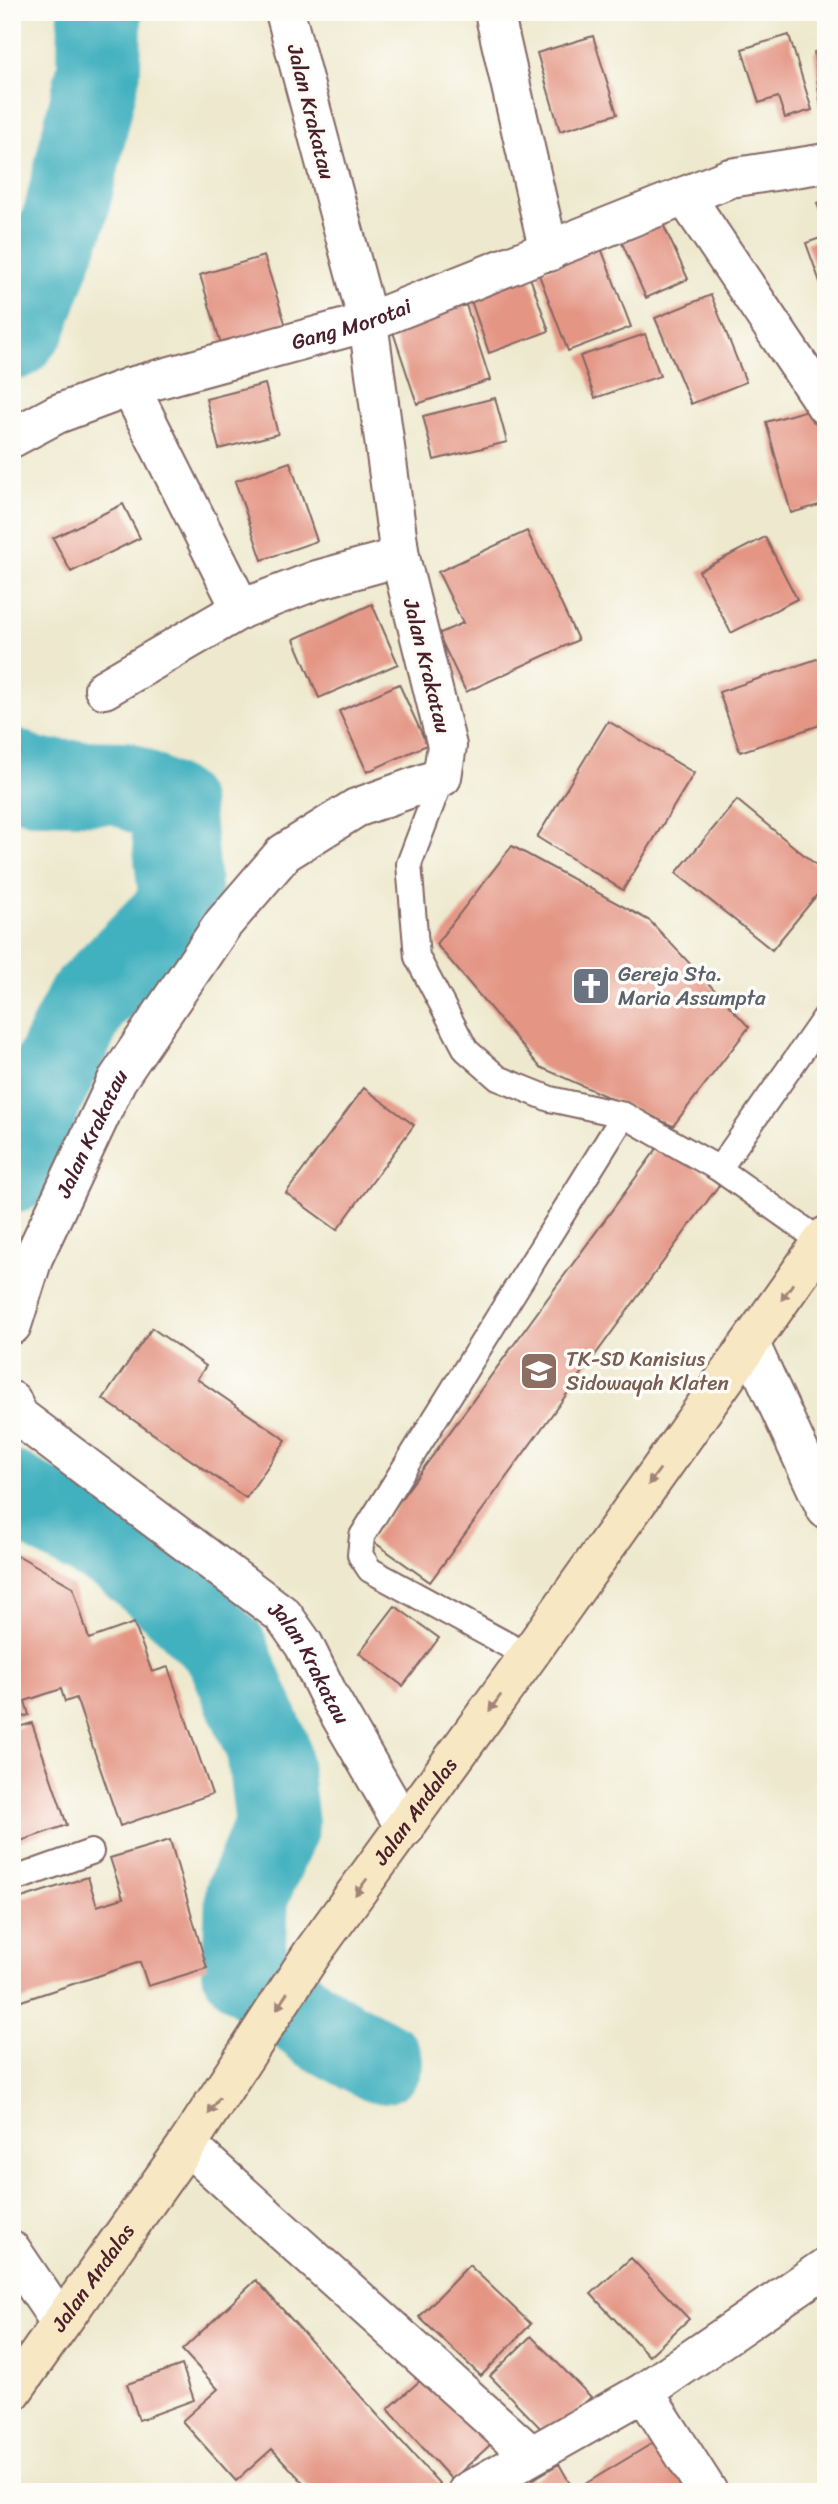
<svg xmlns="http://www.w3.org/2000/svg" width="838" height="2504" viewBox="0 0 838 2504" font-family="Sriracha,sans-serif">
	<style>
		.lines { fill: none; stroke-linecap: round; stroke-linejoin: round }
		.river { stroke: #43b1bf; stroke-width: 84 }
		.building { fill: #e49584 }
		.service-casing { stroke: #836664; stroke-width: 28 }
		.minor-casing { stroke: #836664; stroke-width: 42 }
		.secondary-casing { stroke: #836664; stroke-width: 42 }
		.service { stroke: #fff; stroke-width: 24 }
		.minor { stroke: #fff; stroke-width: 38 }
		.secondary { stroke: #f8e7c3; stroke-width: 38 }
		.oneway { fill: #a18377 }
		.labels { text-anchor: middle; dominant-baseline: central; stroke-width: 7; stroke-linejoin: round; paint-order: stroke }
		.street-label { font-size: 21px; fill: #4a1f2b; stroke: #fdfcf7 }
		.worship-label { font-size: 21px; fill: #5b616d; stroke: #fdfcf7; text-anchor: start }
		.education-label { font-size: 21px; fill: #785e54; stroke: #fdfcf7; text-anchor: start }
	</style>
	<rect width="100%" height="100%" fill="#fdfcf7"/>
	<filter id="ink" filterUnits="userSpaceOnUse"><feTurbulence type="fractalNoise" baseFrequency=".0143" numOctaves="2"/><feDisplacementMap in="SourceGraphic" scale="14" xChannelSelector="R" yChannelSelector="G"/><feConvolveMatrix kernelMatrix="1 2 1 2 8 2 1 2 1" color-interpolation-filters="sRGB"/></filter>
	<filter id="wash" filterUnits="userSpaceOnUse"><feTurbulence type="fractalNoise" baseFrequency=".00686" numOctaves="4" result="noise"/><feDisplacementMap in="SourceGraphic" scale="28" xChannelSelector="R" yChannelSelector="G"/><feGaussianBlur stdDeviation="1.57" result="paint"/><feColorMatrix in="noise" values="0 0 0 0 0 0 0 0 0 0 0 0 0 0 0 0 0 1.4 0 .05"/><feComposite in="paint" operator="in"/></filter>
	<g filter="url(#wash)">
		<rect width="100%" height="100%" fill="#eee9ce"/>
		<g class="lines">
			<path class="river" d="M 12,339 L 26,322 L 65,216 L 99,70 L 100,12
				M 12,770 L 32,781 L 123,783 L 171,807 L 181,906 L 88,1000 L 40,1099 L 12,1172
				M 12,1493 L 125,1556 L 188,1611 L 227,1651 L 268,1749 L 277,1825 L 247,1894 L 244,1970 L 320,2029 L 381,2062"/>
		</g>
		<g id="blocks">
			<path class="building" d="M 789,35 L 812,110 L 785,118 L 778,97 L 759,103 L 742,49 Z
				M 593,36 L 617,114 L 560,131 L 537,53 Z
				M 826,50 L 826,125 L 823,125 L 814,52 Z
				M 826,200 L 826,227 L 825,227 L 817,203 Z
				M 663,224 L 688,279 L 646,298 L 622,243 Z
				M 826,236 L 826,296 L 825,296 L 806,243 Z
				M 601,248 L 631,327 L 568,351 L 538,272 Z
				M 264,256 L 286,326 L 222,347 L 200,275 Z
				M 527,269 L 549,331 L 489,353 L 467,289 Z
				M 711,295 L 746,382 L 691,404 L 655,318 Z
				M 466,305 L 490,380 L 417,404 L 392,329 Z
				M 645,334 L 660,376 L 595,398 L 580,356 Z
				M 265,384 L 278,434 L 219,449 L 206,399 Z
				M 495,398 L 507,442 L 434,460 L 423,416 Z
				M 818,407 L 826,435 L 826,503 L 791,513 L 766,422 Z
				M 290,462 L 317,541 L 262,560 L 235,481 Z
				M 123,504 L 140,538 L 71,572 L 53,538 Z
				M 527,531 L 578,640 L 466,692 L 438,634 L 463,623 L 438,572 Z
				M 765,537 L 797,599 L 731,633 L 699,571 Z
				M 372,604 L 398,664 L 319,698 L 294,639 Z
				M 826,656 L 826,723 L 740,752 L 719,692 Z
				M 399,684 L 427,745 L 367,772 L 339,711 Z
				M 608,721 L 694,773 L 623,890 L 537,837 Z
				M 737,800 L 826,873 L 826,884 L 772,950 L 676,873 Z
				M 512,846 L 650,921 L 749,1027 L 673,1126 L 540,1067 L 436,944 Z
				M 364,1088 L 414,1125 L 337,1230 L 286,1193 Z
				M 661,1143 L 719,1185 L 430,1582 L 371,1540 Z
				M 152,1328 L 206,1366 L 197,1379 L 286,1440 L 246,1498 L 103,1399 Z
				M 19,1556 L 73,1587 L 89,1639 L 134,1623 L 152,1672 L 168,1667 L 212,1794 L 120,1826 L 76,1698 L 65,1702 L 61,1689 L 25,1701 L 29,1715 L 12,1720 L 12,1558 Z
				M 395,1606 L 439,1638 L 403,1686 L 359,1653 Z
				M 32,1723 L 67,1825 L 12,1844 L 12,1729 Z
				M 170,1840 L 207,1968 L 148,1986 L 140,1962 L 12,2004 L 12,1901 L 88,1877 L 97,1906 L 123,1898 L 110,1858 Z
				M 631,2258 L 689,2319 L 649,2356 L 591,2294 Z
				M 469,2265 L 531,2324 L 481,2376 L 419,2317 Z
				M 256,2280 L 447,2492 L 312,2492 L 272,2449 L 236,2481 L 182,2421 L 218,2389 L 182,2350 Z
				M 531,2336 L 591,2397 L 550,2438 L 490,2376 Z
				M 182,2365 L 194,2400 L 139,2420 L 127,2384 Z
				M 432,2370 L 502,2434 L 452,2480 L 388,2409 Z
				M 666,2435 L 701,2492 L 590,2492 L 585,2484 Z
				M 559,2464 L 575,2492 L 511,2492 L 504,2480 L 525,2468 L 532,2480 Z"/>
		</g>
	</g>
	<g filter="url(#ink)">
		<use href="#blocks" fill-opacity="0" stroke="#836664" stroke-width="2"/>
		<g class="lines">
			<defs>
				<path id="service" d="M 442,777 L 409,864 L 417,957 L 466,1050 L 498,1078 L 550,1099 L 624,1115 L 719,1169 L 822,1242
					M 719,1169 L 826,1016
					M 528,1656 L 370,1570 L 360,1555 L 362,1536 L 624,1115
					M 12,1880 L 91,1852"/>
				<g id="minor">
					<path d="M 494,12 L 549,252"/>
					<path d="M 685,196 L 826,406"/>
					<path d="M 130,387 L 241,609 L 317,580 L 400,557"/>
					<path id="s1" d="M 12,438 L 57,414 L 130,387 L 368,322 L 730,178 L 826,163"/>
					<path d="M 104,689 L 241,609"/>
					<path id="s2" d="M 12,1325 L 33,1258 L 117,1080 L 223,924 L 284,853 L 356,808 L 442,777 L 447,746 L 400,557 L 368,322 L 285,12"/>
					<path d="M 750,1344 L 826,1509"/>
					<path id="s3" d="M 12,1401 L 17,1415 L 283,1615 L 304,1645 L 330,1698 L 405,1828"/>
					<path d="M 187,2145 L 531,2455"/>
					<path d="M 12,2251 L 60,2322"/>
					<path d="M 644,2392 L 708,2492"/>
					<path d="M 467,2492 L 644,2392 L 826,2267"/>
				</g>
				<g id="secondary">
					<path id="s4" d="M 12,2392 L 187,2145 L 313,1952 L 528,1656 L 826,1236"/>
				</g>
			</defs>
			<use href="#service" class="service-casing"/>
			<use href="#minor" class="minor-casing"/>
			<use href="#secondary" class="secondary-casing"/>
			<use href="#service" class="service"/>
			<use href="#minor" class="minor"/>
			<use href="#secondary" class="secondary"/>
		</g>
		<defs><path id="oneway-solid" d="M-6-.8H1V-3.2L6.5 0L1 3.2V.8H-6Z" transform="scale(1.75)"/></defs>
		<g class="oneway">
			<use href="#oneway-solid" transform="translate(787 1292) rotate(125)"/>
			<use href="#oneway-solid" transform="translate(654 1477) rotate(126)"/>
			<use href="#oneway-solid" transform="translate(495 1703) rotate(126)"/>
			<use href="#oneway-solid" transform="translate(361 1887) rotate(126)"/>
			<use href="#oneway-solid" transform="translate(282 2001) rotate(122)"/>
			<use href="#oneway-solid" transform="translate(214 2106) rotate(124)"/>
		</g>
	</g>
	<defs>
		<symbol id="church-square" viewBox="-11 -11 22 22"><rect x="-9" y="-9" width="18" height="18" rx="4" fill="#6b7280" stroke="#fdfcf7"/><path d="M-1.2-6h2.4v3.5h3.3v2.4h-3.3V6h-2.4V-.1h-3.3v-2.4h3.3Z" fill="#fff"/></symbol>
		<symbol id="school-square" viewBox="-11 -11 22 22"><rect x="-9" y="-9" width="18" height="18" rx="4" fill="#8d6e63" stroke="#fdfcf7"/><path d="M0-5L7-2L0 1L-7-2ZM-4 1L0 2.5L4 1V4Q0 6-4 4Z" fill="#fff"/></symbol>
	</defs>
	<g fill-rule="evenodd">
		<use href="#church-square" x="569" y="964" width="44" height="44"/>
		<use href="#school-square" x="517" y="1349" width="44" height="44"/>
	</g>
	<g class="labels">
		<g class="street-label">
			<text transform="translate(311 112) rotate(76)">Jalan Krakatau</text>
			<text stroke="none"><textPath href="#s1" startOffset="359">Gang Morotai</textPath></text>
			<text transform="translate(427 666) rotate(76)">Jalan Krakatau</text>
			<text stroke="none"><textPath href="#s2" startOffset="208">Jalan Krakatau</textPath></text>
			<text stroke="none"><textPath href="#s3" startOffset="402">Jalan Krakatau</textPath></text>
			<text stroke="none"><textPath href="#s4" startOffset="707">Jalan Andalas</textPath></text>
			<text stroke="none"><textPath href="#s4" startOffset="140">Jalan Andalas</textPath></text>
		</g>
		<g class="worship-label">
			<text x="618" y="974">Gereja Sta.<tspan x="618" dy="24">Maria Assumpta</tspan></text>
		</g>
		<g class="education-label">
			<text x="566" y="1359">TK-SD Kanisius<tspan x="566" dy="24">Sidowayah Klaten</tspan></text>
		</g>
	</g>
	<rect width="838" height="2504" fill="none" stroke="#fdfcf7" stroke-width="42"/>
</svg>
